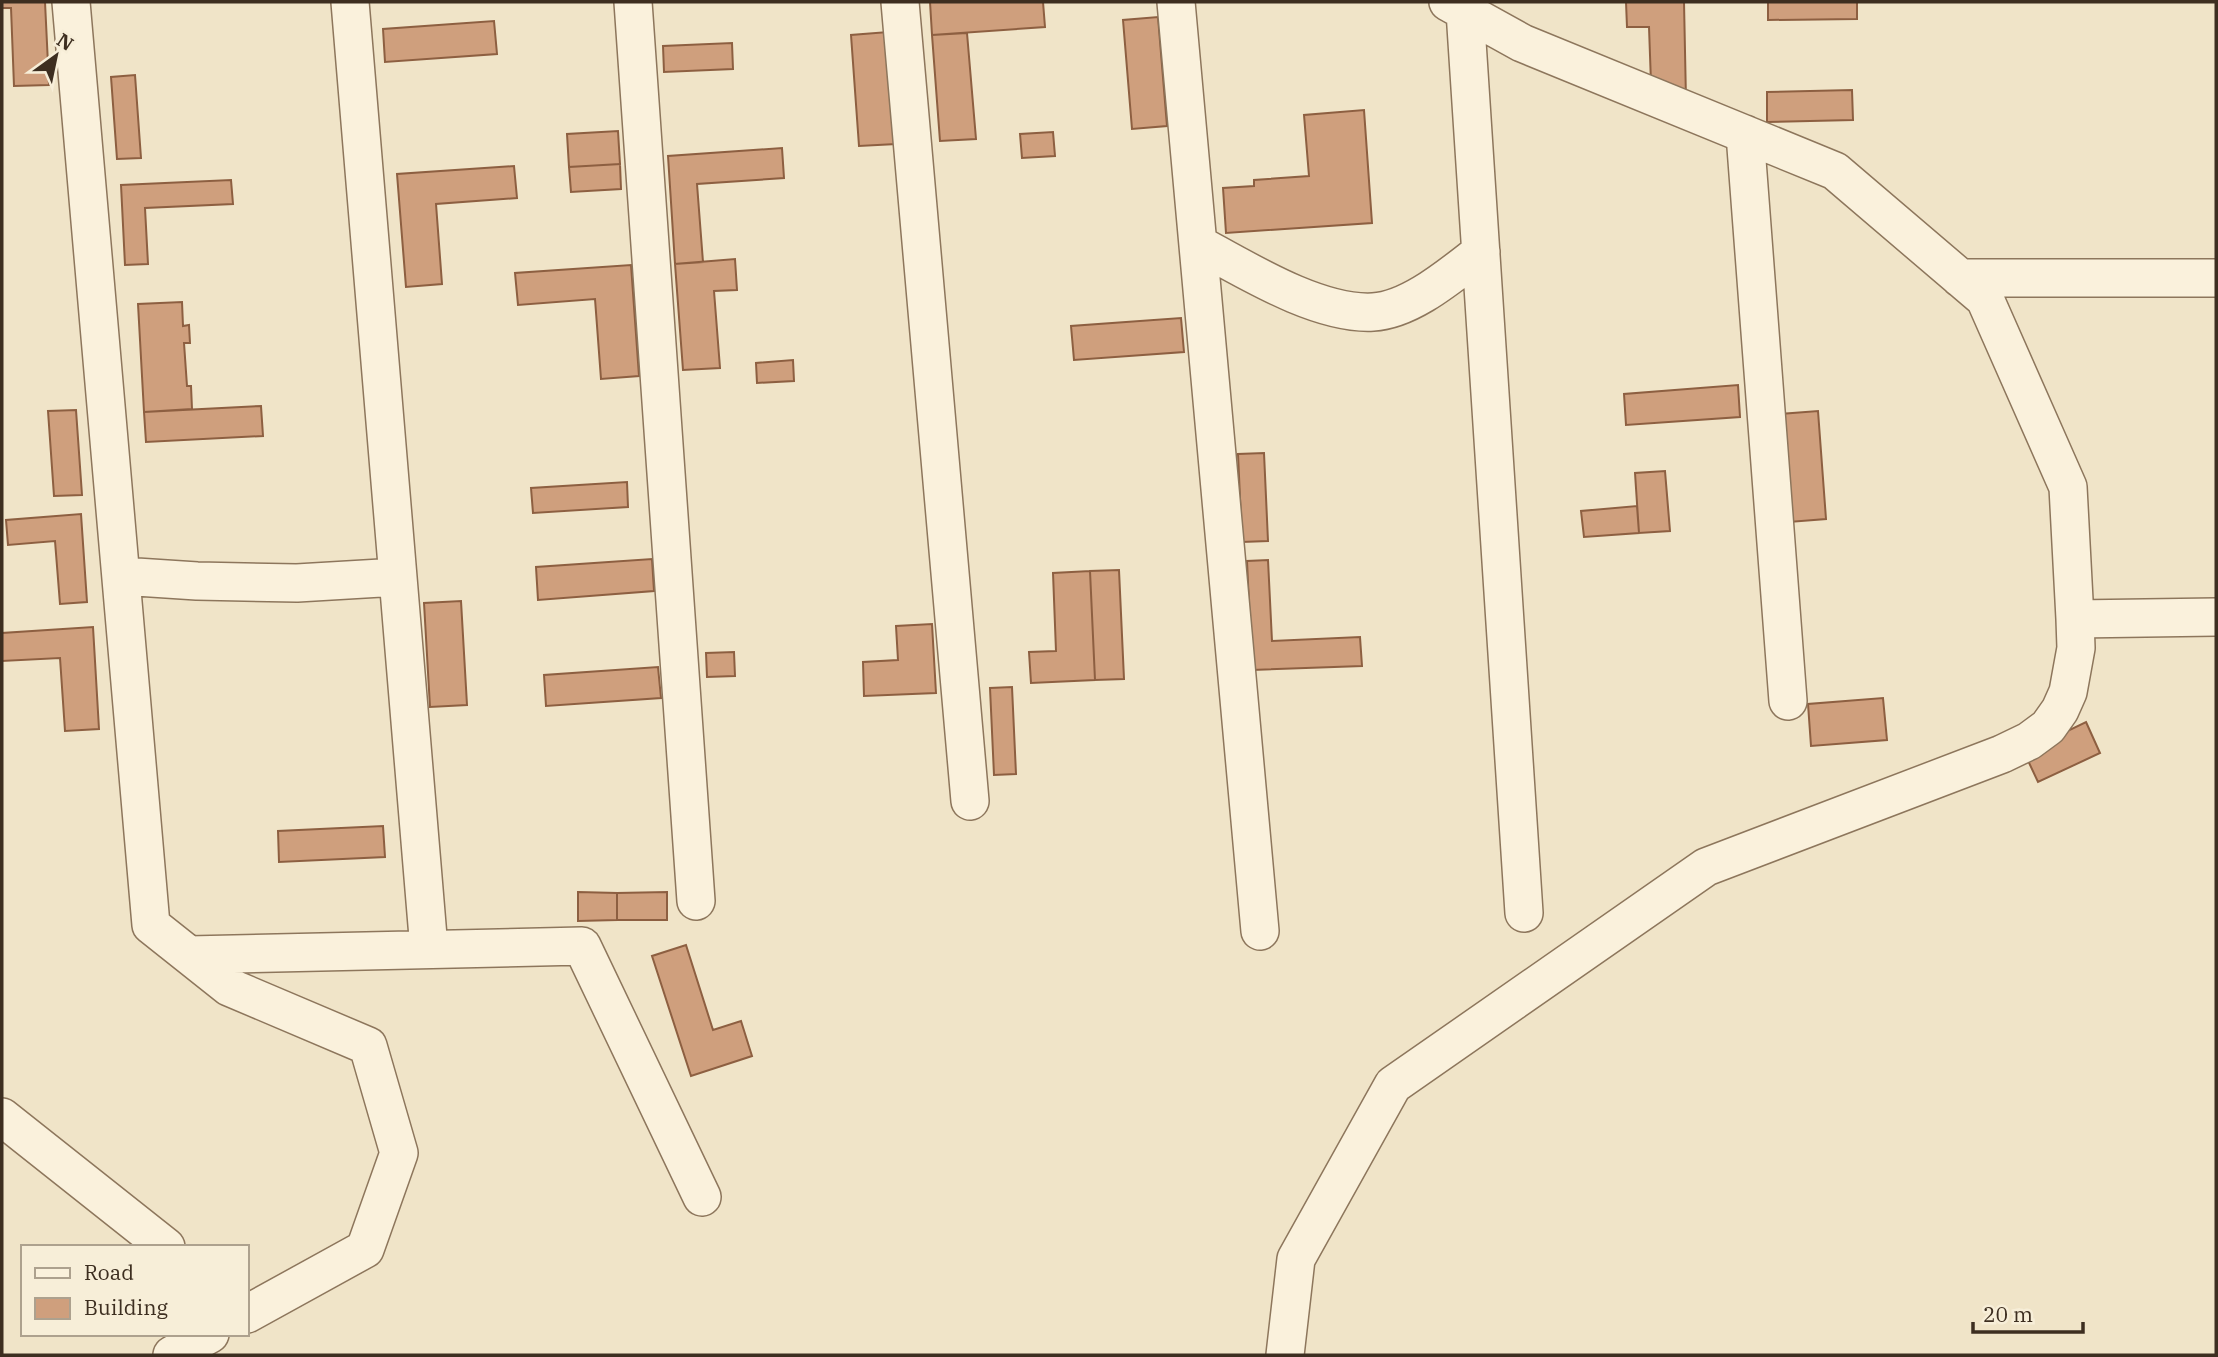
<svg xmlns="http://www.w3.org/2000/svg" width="2218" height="1357" viewBox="0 0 2218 1357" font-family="'IBM Plex Serif',serif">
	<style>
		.building { fill: #cf9f7d; stroke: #8d5f41; stroke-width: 2 }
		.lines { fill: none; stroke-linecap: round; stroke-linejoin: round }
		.minor-casing { stroke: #8d765c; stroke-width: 40 }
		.minor { stroke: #faf1dc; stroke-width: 37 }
	</style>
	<rect width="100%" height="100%" fill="#f0e4c8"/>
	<path class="building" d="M 2,2 L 45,2 L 49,85 L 14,86 L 11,8 L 2,8 Z
		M 930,2 L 1043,2 L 1045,27 L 932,35 Z
		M 1626,2 L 1684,2 L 1686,100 L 1651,83 L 1649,27 L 1627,27 Z
		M 1768,2 L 1857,2 L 1857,19 L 1768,20 Z
		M 1158,17 L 1167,126 L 1132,129 L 1123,20 Z
		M 494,21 L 497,54 L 385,62 L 383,29 Z
		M 888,32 L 896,144 L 859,146 L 851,35 Z
		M 967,33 L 976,139 L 940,141 L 932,35 Z
		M 732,43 L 733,69 L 664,72 L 663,46 Z
		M 135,75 L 141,158 L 117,159 L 111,77 Z
		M 1852,90 L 1853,120 L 1767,122 L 1767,92 Z
		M 1364,110 L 1372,223 L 1226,233 L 1223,188 L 1254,186 L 1254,180 L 1309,176 L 1304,115 Z
		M 618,131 L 620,164 L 569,167 L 567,134 Z
		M 1053,132 L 1055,156 L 1022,158 L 1020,134 Z
		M 782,148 L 784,178 L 697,184 L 703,262 L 675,264 L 668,156 Z
		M 620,164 L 621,189 L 571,192 L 569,167 Z
		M 514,166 L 517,198 L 436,204 L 442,284 L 406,287 L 397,174 Z
		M 231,180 L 233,204 L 145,208 L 148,264 L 125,265 L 121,185 Z
		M 735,259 L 737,290 L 714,291 L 720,368 L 683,370 L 675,264 Z
		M 631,265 L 639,376 L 601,379 L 595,299 L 518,305 L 515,273 Z
		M 182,302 L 183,326 L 189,325 L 190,343 L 184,343 L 187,386 L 191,386 L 192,409 L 144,412 L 138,304 Z
		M 1181,318 L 1184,352 L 1074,360 L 1071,326 Z
		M 793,360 L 794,381 L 757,383 L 756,363 Z
		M 1738,385 L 1740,417 L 1626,425 L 1624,394 Z
		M 261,406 L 263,436 L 146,442 L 144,412 Z
		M 76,410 L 82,495 L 54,496 L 48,411 Z
		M 1818,411 L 1826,519 L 1789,522 L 1780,414 Z
		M 1264,453 L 1268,541 L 1242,542 L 1238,454 Z
		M 1665,471 L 1670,531 L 1639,533 L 1635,473 Z
		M 627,482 L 628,507 L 533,513 L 531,488 Z
		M 1637,506 L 1639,533 L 1584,537 L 1581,511 Z
		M 81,514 L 87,602 L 60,604 L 55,541 L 8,545 L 6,520 Z
		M 652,559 L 654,591 L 538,600 L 536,567 Z
		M 1268,560 L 1272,641 L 1360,637 L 1362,666 L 1252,670 L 1247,561 Z
		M 1119,570 L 1124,679 L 1095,680 L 1090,571 Z
		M 1090,571 L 1095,680 L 1031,683 L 1029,652 L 1056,651 L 1053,573 Z
		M 461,601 L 467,705 L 430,707 L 424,603 Z
		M 932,624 L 936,693 L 864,696 L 863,662 L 898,660 L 896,626 Z
		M 93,627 L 99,729 L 65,731 L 60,658 L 2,661 L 2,633 Z
		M 734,652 L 735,676 L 707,677 L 706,653 Z
		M 658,667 L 661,698 L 546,706 L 544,675 Z
		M 1012,687 L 1016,774 L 994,775 L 990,688 Z
		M 1883,698 L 1887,740 L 1811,746 L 1808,704 Z
		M 2086,722 L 2100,753 L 2038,782 L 2024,752 Z
		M 383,826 L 385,857 L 279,862 L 278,831 Z
		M 578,892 L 617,893 L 617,920 L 578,921 Z
		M 667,892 L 667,920 L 617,920 L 617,893 Z
		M 686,945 L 713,1030 L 741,1021 L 752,1056 L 691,1076 L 652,956 Z"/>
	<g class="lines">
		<defs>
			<path id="minor" d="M 71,2 L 151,925 L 229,987 L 368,1046 L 399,1153 L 365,1249 L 247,1314
				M 350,2 L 429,949
				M 633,2 L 696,901
				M 900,2 L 970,801
				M 1176,2 L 1260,931
				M 1465,11 L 1524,913
				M 1745,134 L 1788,701
				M 1198,244 C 1246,270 1318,315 1373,312 C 1411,310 1452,274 1481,252
				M 1960,278 L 2216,278
				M 121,576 L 197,581 L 297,583 L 398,577
				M 2075,619 L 2216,617
				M 189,955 L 582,946 L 702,1197
				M 2,1117 L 166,1247
				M 172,1355 L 210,1334
				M 1285,1355 L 1296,1259 L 1393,1085 L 1706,867 L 2002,754 L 2029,741 L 2048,727 L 2060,710 L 2068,692 L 2076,648 L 2075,619 L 2068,487 L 1985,299 L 1835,171 L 1522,43 L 1448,2"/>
		</defs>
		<use href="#minor" class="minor-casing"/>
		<use href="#minor" class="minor"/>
	</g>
	<rect width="2218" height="1357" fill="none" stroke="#3d2e20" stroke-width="7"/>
	<rect x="21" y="1245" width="228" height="91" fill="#f7eed8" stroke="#ada18e" stroke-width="2"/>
	<rect x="35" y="1268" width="35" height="10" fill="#faf1dc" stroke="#ada18e" stroke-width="2"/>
	<text x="84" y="1280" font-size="21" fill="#3d2e20">Road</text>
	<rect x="35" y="1298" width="35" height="21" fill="#cf9f7d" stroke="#ada18e" stroke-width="2"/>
	<text x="84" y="1315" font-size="21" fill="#3d2e20">Building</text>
	<g transform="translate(56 56) rotate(33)" stroke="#f7eed8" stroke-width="5" paint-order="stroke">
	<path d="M0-5L12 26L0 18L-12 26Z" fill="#3d2e20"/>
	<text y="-10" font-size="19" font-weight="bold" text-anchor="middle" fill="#3d2e20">N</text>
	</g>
	<path d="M1973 1322v10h110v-10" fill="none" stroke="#3d2e20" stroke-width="3.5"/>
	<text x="1983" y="1322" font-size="21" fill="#3d2e20" stroke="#f7eed8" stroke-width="5" paint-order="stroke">20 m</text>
</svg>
